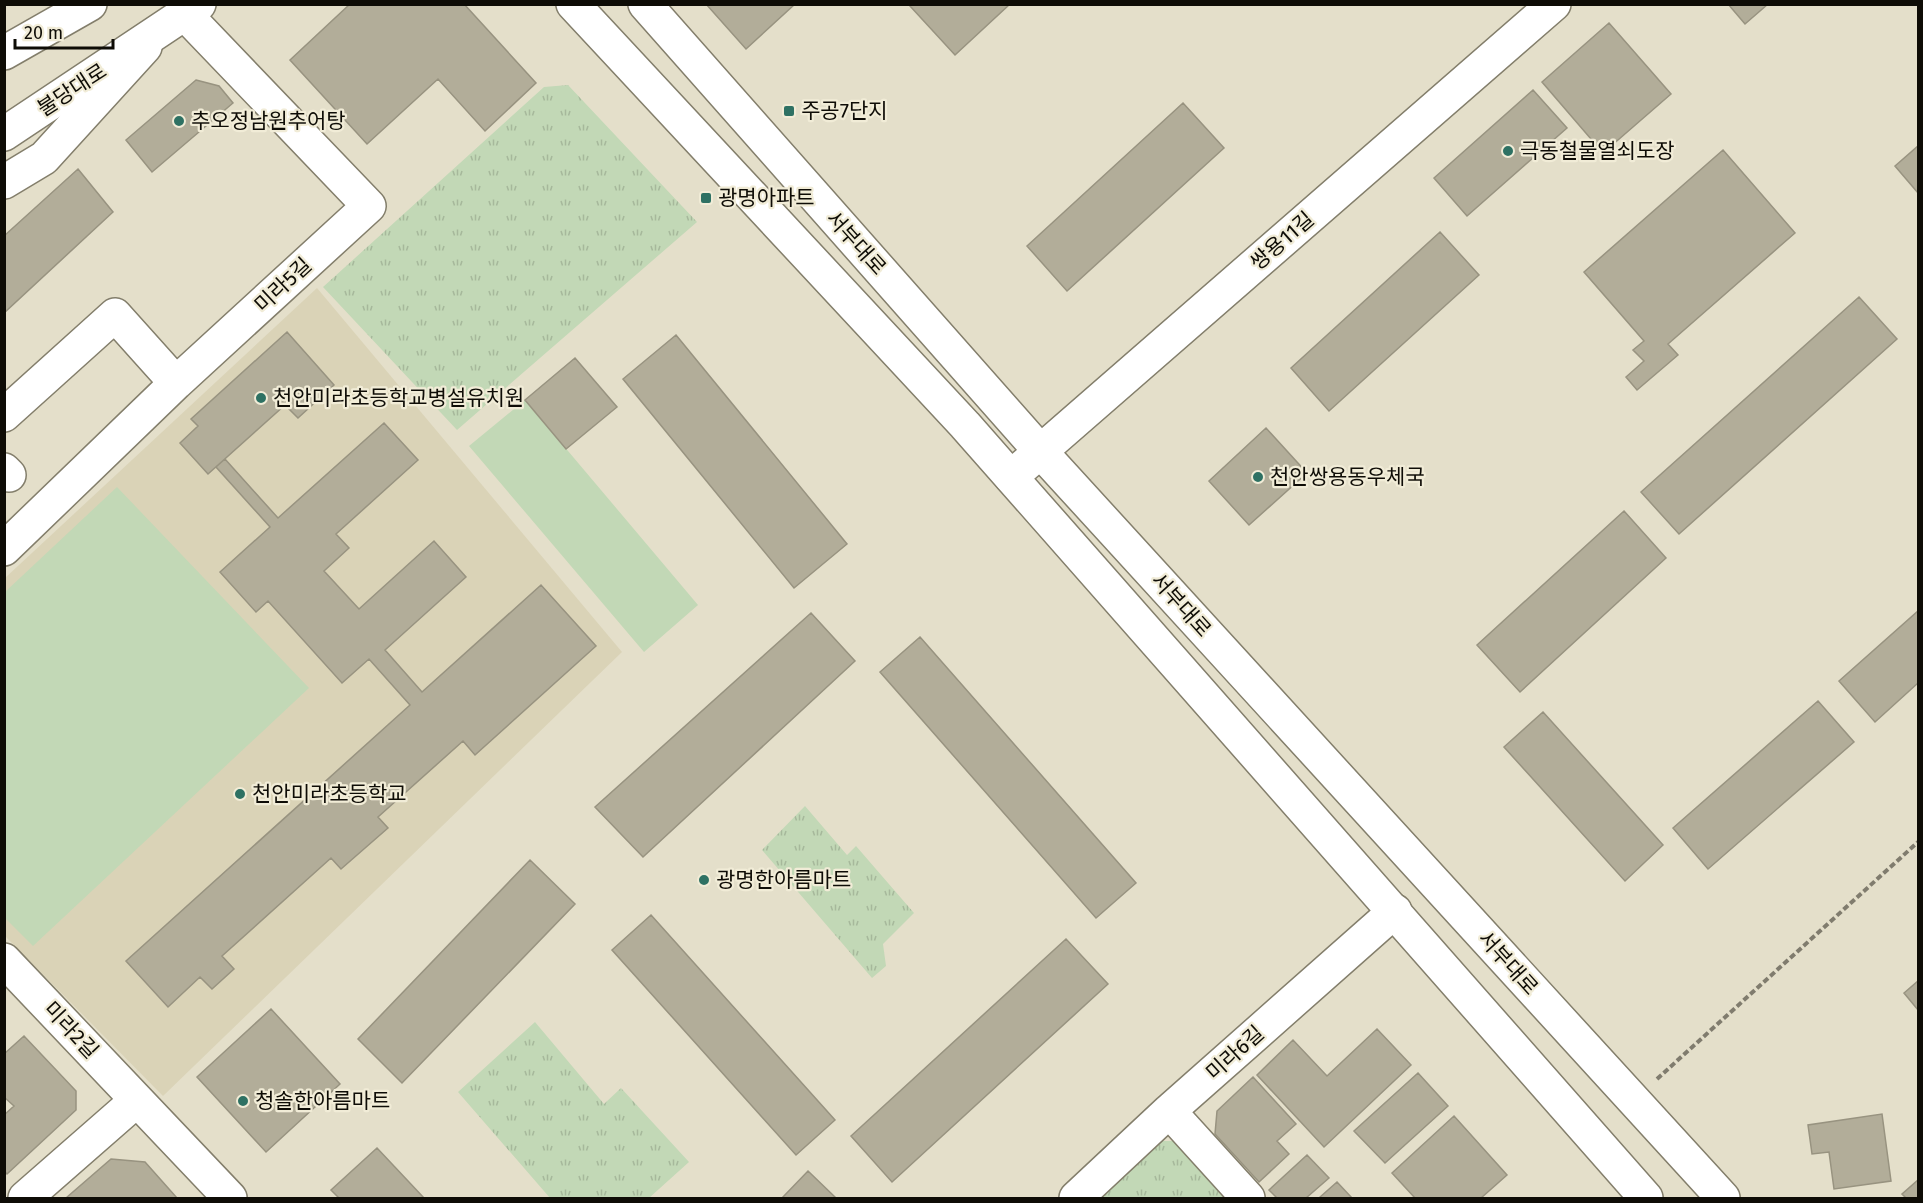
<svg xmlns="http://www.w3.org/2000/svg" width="1923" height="1203" viewBox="0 0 1923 1203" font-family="'Fira Sans','Noto Sans KR',sans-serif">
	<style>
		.built { fill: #dad3b7 }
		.grass { fill: url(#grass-tufts) }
		.pitch { fill: #c2d8b6 }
		.building { fill: #b2ad99; stroke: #989380; stroke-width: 1.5 }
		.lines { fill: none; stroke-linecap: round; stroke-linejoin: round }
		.minor-casing { stroke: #837e6b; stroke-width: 36 }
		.major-casing { stroke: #837e6b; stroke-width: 36 }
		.path { stroke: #807c6e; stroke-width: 4; stroke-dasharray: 6 3; stroke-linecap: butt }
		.minor { stroke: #fff; stroke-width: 33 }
		.major { stroke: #fff; stroke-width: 33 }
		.poi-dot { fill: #2e7163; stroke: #f1ecd7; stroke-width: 2 }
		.labels { text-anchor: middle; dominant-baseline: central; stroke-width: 4.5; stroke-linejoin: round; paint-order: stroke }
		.street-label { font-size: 21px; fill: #0e0c06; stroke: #f1ecd7 }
		.poi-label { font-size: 21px; fill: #0e0c06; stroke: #f1ecd7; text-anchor: start }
	</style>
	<defs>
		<pattern id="grass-tufts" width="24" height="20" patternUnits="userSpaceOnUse" patternTransform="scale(1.5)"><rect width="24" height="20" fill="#c2d8b6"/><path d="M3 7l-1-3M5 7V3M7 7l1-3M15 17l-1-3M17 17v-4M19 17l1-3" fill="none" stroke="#a6b89b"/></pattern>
	</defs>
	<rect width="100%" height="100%" fill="#e4dfca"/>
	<path class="built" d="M 317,288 L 622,652 L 163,1096 L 5,936 L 5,578 Z"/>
	<path class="grass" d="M 568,85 L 697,222 L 457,430 L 323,287 L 544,87 Z
		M 805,806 L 847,855 L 856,846 L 914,913 L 883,944 L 886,966 L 872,978 L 762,850 Z
		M 535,1022 L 604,1104 L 621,1088 L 689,1162 L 649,1198 L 550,1198 L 458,1092 Z
		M 1162,1141 L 1175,1141 L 1224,1198 L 1098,1198 Z"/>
	<path class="pitch" d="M 525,400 L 698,605 L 644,652 L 469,446 Z
		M 117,487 L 309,688 L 33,946 L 5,918 L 5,592 Z"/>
	<path class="building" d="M 350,4 L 464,4 L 536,83 L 485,131 L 438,79 L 367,144 L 290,60 Z
		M 706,4 L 795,4 L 746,49 Z
		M 912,4 L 1010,4 L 955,55 L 910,6 Z
		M 1728,4 L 1768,4 L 1745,24 Z
		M 1609,23 L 1671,94 L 1603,153 L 1542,82 Z
		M 196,80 L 219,86 L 233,103 L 152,172 L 126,140 Z
		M 1533,90 L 1567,128 L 1467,216 L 1434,178 Z
		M 1183,103 L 1224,148 L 1067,291 L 1027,246 Z
		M 1918,146 L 1918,193 L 1895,166 Z
		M 1723,150 L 1795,233 L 1668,344 L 1678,355 L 1637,390 L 1626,377 L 1644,361 L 1633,350 L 1644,341 L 1584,272 Z
		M 78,169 L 113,212 L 4,313 L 4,236 Z
		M 1440,232 L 1479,275 L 1329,411 L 1291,368 Z
		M 1859,297 L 1897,339 L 1679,534 L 1641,492 Z
		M 287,332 L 334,385 L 298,418 L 285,405 L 208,474 L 180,443 L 198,426 L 191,419 Z
		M 676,335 L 847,544 L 794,588 L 623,379 Z
		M 575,358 L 617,407 L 566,449 L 525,400 Z
		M 384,423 L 418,460 L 336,534 L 349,548 L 324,571 L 359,609 L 434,541 L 466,577 L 385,650 L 422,692 L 541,585 L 596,646 L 475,755 L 463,741 L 378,817 L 388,828 L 341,869 L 331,858 L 222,956 L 234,969 L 212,989 L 200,977 L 168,1007 L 126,961 L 410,705 L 369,659 L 342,683 L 268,601 L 256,612 L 220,572 L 270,527 L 216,467 L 225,459 L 278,518 Z
		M 1266,428 L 1307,473 L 1249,525 L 1209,481 Z
		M 1624,511 L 1666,558 L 1520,692 L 1477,645 Z
		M 1918,611 L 1918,683 L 1875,722 L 1839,681 Z
		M 811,613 L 855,661 L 643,857 L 595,807 Z
		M 920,637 L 1136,883 L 1096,918 L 880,672 Z
		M 1818,701 L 1854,742 L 1708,869 L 1673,828 Z
		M 1543,712 L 1663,845 L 1625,881 L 1504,747 Z
		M 530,860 L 575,904 L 402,1083 L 358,1039 Z
		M 651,915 L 835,1120 L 796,1155 L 612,950 Z
		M 1066,939 L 1108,984 L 892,1182 L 851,1136 Z
		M 1918,981 L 1918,1010 L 1904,993 Z
		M 271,1009 L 340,1084 L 266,1152 L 197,1077 Z
		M 1377,1029 L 1411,1065 L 1324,1147 L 1257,1075 L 1293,1040 L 1327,1076 Z
		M 24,1036 L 76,1091 L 76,1110 L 7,1174 L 4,1171 L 4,1115 L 14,1106 L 4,1097 L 4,1054 Z
		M 1418,1073 L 1448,1106 L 1385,1163 L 1354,1131 Z
		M 1253,1077 L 1296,1124 L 1277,1141 L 1289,1154 L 1259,1182 L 1215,1134 L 1217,1111 Z
		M 1882,1114 L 1891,1181 L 1834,1189 L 1829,1152 L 1812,1154 L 1808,1125 Z
		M 1454,1116 L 1507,1175 L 1481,1198 L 1415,1198 L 1392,1173 Z
		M 377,1148 L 424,1198 L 339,1198 L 331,1190 Z
		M 1307,1155 L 1329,1178 L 1306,1198 L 1277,1198 L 1269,1190 Z
		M 111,1159 L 145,1162 L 177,1198 L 66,1198 Z
		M 808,1171 L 836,1198 L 782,1198 Z
		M 1918,1180 L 1918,1198 L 1906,1198 L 1902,1194 Z
		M 1337,1182 L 1352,1198 L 1319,1198 Z"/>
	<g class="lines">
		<defs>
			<path id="minor" d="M 4,182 L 44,158 L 145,47
				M 4,415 L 115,315 L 176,383
				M 4,470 L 9,475
				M 1011,477 L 1554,4
				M 4,549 L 176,383 L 369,206 L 185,14
				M 4,960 L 230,1198
				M 1169,1111 L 1248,1198
				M 25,1198 L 137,1100
				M 1076,1198 L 1169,1111 L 1395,911"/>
			<path id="major" d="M 573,4 L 965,425 L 1646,1198
				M 645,4 L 1041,452 L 1723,1198
				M 4,53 L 90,4
				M 4,134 L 199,4"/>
		</defs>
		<use href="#minor" class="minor-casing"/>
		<use href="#major" class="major-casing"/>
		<path class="path" d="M 1657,1079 L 1918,842"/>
		<use href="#minor" class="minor"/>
		<use href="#major" class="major"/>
	</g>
	<g class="poi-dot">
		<rect x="783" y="105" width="12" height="12" rx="3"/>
		<circle cx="179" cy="121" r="6"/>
		<circle cx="1508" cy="151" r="6"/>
		<rect x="700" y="192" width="12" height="12" rx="3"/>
		<circle cx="261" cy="398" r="6"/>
		<circle cx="1258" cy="477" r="6"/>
		<circle cx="240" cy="794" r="6"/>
		<circle cx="704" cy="880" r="6"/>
		<circle cx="243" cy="1101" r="6"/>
	</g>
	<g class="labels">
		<g class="street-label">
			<text transform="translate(72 90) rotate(-33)">불당대로</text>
			<text transform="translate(1282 241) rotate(-41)">쌍용11길</text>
			<text transform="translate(856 243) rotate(48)">서부대로</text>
			<text transform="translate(283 285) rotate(-43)">미라5길</text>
			<text transform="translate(1181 605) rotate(48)">서부대로</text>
			<text transform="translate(1508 963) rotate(48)">서부대로</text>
			<text transform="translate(71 1030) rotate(47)">미라2길</text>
			<text transform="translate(1235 1053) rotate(-42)">미라6길</text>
		</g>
		<g class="poi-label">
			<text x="801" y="111">주공7단지</text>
			<text x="191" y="121">추오정남원추어탕</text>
			<text x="1520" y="151">극동철물열쇠도장</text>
			<text x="718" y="198">광명아파트</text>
			<text x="273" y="398">천안미라초등학교병설유치원</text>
			<text x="1270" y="477">천안쌍용동우체국</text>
			<text x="252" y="794">천안미라초등학교</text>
			<text x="716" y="880">광명한아름마트</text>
			<text x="255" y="1101">청솔한아름마트</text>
		</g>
	</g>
	<rect width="1923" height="1203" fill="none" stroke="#0e0c06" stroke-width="12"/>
	<path d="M15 39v9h98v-9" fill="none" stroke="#0e0c06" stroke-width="3"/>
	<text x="24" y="39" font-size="18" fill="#0e0c06" stroke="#f1ecd7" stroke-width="4.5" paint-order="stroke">20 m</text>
</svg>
